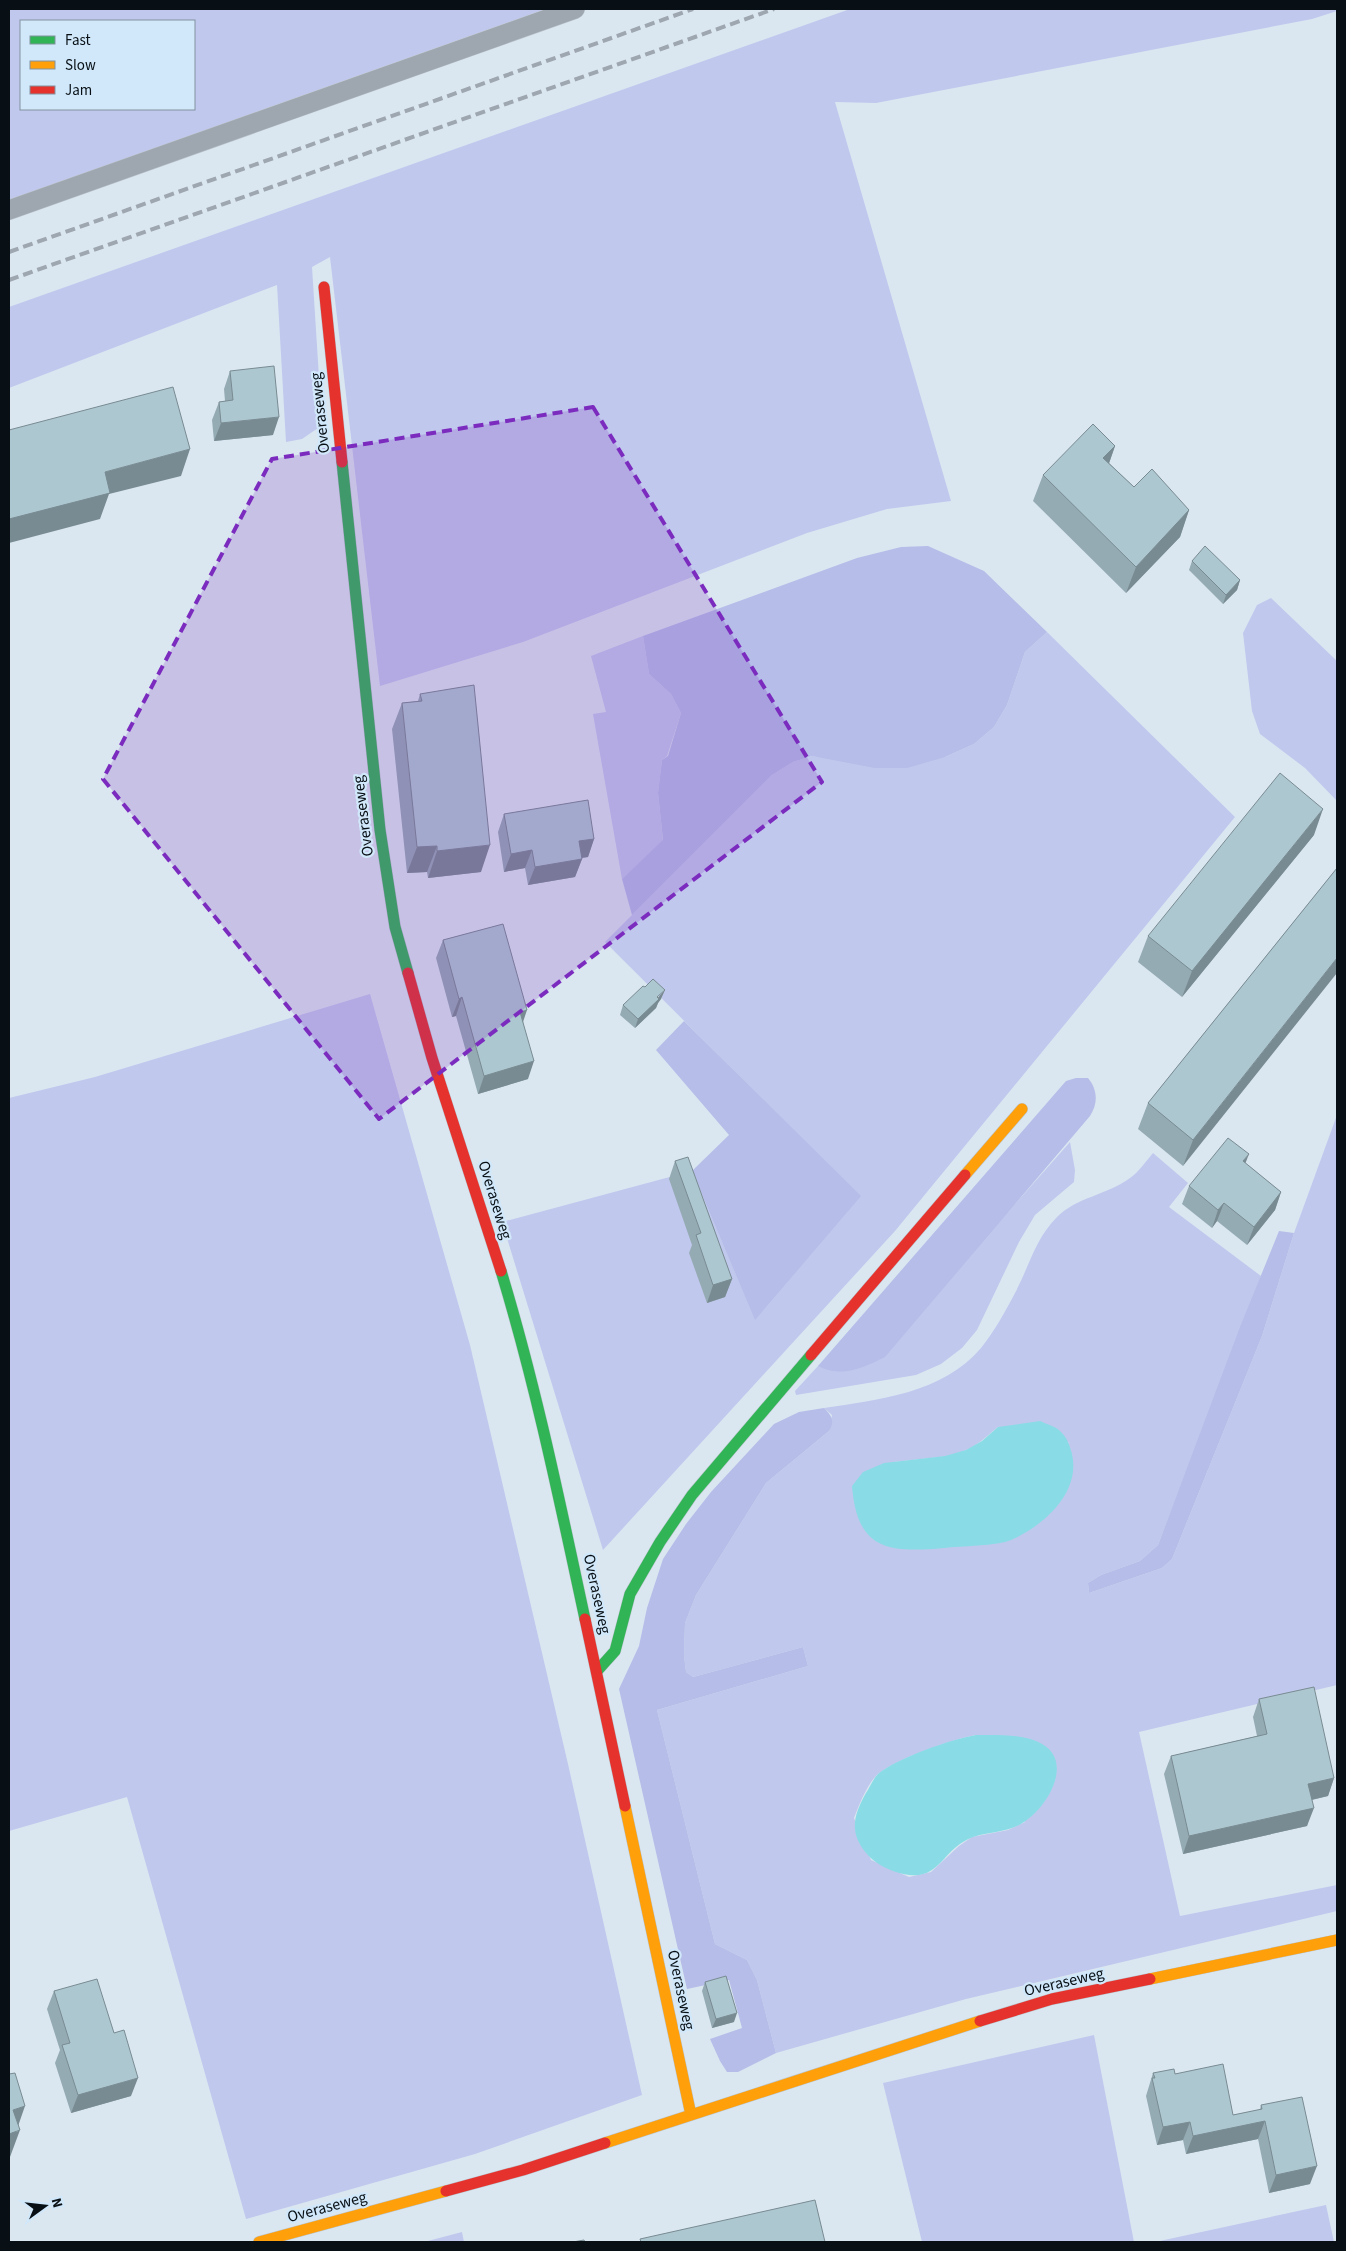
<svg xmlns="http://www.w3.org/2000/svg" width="1346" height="2251" viewBox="0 0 1346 2251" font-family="'Source Sans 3',sans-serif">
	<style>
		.green { fill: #c1c8ed; fill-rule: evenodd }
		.forest { fill: #b5bde8 }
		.water { fill: #89dce5 }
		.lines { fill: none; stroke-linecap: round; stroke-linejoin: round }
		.lane-casing { stroke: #bac4cc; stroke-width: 20 }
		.fast-casing { stroke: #bac4cc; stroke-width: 12 }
		.slow-casing { stroke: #bac4cc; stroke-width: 12 }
		.jam-casing { stroke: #bac4cc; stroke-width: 12 }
		.lane { stroke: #9ea6af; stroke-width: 19 }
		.fast { stroke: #30b455; stroke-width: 11 }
		.slow { stroke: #ff9f0a; stroke-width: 11 }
		.jam { stroke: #e5322d; stroke-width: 11 }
		.rail { stroke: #9ea6b0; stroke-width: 4; stroke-dasharray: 10 5; stroke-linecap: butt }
		.wall { fill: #95abb4 }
		.shaded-wall { fill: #798b92 }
		.building { fill: #adc7d1; stroke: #798b92 }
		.marked { fill: #7b2cbf; fill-opacity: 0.2; stroke: #7b2cbf; stroke-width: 4; stroke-dasharray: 10 6; stroke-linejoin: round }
		.labels { text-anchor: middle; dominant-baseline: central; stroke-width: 4.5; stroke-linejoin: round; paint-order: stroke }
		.street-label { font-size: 16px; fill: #081016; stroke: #d1e8fa }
	</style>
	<rect width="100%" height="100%" fill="#dae7f1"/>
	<path class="green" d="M 9,9 L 546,9 L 9,200 ZM 21,21 L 194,21 L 194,109 L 21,109 Z
		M 850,9 L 1337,9 L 1337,11 L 1312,19 L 876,103 L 835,102 L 951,501 L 887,509 L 807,533 L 523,642 L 380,686 L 330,257 L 312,267 L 321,409 L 318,428 L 302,439 L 286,442 L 277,285 L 9,388 L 9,307 Z
		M 1271,598 L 1337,661 L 1337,801 L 1305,768 L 1260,734 L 1252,711 L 1243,633 L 1257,605 Z
		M 1047,632 L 1235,817 L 895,1231 L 603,1550 L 502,1222 L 692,1171 L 755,1319 L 860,1196 L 605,942 L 772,775 L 793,762 L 812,756 L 836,759 L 945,757 L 974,744 L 994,727 L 1007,705 L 1025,652 Z
		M 643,636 L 649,674 L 671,694 L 681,713 L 667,756 L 662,760 L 658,793 L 663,841 L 622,879 L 593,714 L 606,712 L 591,656 Z
		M 370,994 L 470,1345 L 568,1764 L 642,2095 L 475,2154 L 246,2219 L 127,1797 L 9,1831 L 9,1098 L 95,1077 Z
		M 1337,1115 L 1337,1685 L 1139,1732 L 1180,1916 L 1337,1885 L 1337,1911 L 966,1999 L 776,2053 L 757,1980 L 747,1960 L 715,1944 L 657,1710 L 808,1666 L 803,1647 L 693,1677 L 686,1672 L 684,1656 L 685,1623 L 696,1595 L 766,1483 L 829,1431 L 832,1415 L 824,1408 C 878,1400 943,1393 981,1348 C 994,1332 1005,1312 1015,1293 C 1029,1267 1035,1239 1057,1217 C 1077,1197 1107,1195 1130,1178 C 1139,1172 1146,1161 1153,1153 L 1188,1183 L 1169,1207 L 1261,1276 L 1158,1545 L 1140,1561 L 1101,1575 L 1088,1583 L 1089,1593 L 1162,1568 L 1172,1559 L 1262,1336 L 1294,1233 ZM 998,1427 L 1070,1443 L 884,1463 C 910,1460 942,1461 966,1450 C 978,1445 988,1435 998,1427 ZM 976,1735 L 989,1735 L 1025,1822 L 1008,1830 L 972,1837 L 959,1846 L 931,1872 L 909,1877 L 871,1860 L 854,1818 C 859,1805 867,1784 878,1774 C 896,1759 953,1739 976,1735 Z
		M 1070,1142 L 1075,1170 L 1074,1182 L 1035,1215 L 1019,1242 L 977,1330 L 962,1348 L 941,1364 L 916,1375 L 796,1395 L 795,1391 L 818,1366 L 978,1246 Z
		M 1094,2035 L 1134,2242 L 922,2242 L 883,2083 Z
		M 1326,2205 L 1334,2242 L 1155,2242 Z
		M 462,2232 L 464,2242 L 424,2242 Z"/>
	<path class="forest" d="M 928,546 L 984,571 L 1047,632 L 1025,652 L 1007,705 L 994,727 L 974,744 L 945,757 L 907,768 L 875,768 L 812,756 L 793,762 L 772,775 L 632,915 L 622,879 L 663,840 L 658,793 L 662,760 L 668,756 L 681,713 L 671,694 L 649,674 L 643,636 L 857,558 L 901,547 Z
		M 684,1021 L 861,1196 L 755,1320 L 692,1171 L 729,1135 L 656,1050 Z
		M 1076,1078 L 1088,1078 C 1098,1090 1098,1104 1090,1116 L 885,1357 C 863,1368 842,1378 818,1366 L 1066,1081 Z
		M 1279,1231 L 1294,1233 L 1262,1336 L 1172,1559 L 1162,1568 L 1089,1593 L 1088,1583 L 1101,1575 L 1140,1561 L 1158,1545 L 1240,1327 Z
		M 824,1408 C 832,1416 835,1421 829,1431 L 766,1483 L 696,1595 L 685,1623 L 684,1656 L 686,1672 L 693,1677 L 803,1647 L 808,1666 L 657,1710 L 715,1944 L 747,1960 L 757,1980 L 776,2053 L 738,2072 L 727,2072 L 720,2061 L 710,2039 L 742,2028 L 729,1980 L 687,1989 L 619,1689 L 639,1646 L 647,1608 L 663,1559 L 686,1524 L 711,1492 L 774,1424 L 799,1412 Z"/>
	<path class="water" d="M 1040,1421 C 1046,1424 1055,1426 1060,1431 C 1067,1437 1070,1446 1072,1454 C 1081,1493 1043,1526 1011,1540 C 998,1546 960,1546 944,1548 C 888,1553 857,1550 852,1486 L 863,1472 L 884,1463 L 945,1456 L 966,1450 L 982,1441 L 998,1427 Z
		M 976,1735 C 995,1735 1018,1734 1036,1741 C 1077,1757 1049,1806 1024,1822 C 1008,1833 991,1831 973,1837 C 938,1850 941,1888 893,1871 C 880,1866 871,1860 863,1849 C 849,1829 855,1813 866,1793 C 870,1787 873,1779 878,1774 C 897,1758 952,1739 976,1735 Z"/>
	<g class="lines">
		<defs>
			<path id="lane" d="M 9,210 L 575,9"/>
			<path id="fast" d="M 342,462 L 380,830 L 395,927 L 408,973
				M 501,1271 C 536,1386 560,1503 585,1619
				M 597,1671 L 615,1651 L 630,1594 L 660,1542 L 692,1495 L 811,1355"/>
			<path id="slow" d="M 965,1175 L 1022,1109
				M 625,1806 L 691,2115
				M 1150,1979 L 1337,1940
				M 605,2143 L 980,2021
				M 259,2242 L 446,2191"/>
			<path id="jam" d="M 324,287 L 342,462
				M 408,973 L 432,1058 L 501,1271
				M 811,1355 L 965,1175
				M 585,1619 L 625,1806
				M 980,2021 L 1052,1999 L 1150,1979
				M 446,2191 L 523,2170 L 605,2143"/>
		</defs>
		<use href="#lane" class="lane-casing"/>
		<use href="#fast" class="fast-casing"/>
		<use href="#slow" class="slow-casing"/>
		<use href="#jam" class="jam-casing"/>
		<use href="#lane" class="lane"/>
		<use href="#fast" class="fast"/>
		<use href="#slow" class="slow"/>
		<use href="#jam" class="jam"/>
		<path class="rail" d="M 9,252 L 693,9
			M 9,280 L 774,9"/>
	</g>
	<path class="wall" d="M 230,371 L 273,435 L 214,441 L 212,420 L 219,402 L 225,401 L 224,389 Z
		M 1115,446 L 1109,463 L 1134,487 L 1189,510 L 1180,537 L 1126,593 L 1033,501 L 1043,475 Z
		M 1192,561 L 1240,580 L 1237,590 L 1223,604 L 1189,570 Z
		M 420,694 L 481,872 L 428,878 L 427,872 L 407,873 L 392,729 L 402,703 L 418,701 Z
		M 504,814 L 594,839 L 588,857 L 582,858 L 582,859 L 575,877 L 528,885 L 525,868 L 504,872 L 498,832 Z
		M 1314,835 L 1182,997 L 1138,962 L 1148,936 Z
		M 1337,868 L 1183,1166 L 1138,1129 L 1148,1103 Z
		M 443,940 L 523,1021 L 528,1079 L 478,1094 L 456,1016 L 452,1017 L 436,958 Z
		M 661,999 L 658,1003 L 656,1008 L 635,1028 L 620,1015 L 623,1005 Z
		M 675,1161 L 732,1279 L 725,1297 L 707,1303 L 689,1253 L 692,1245 L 669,1179 Z
		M 1245,1163 L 1281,1192 L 1275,1210 L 1247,1245 L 1217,1221 L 1212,1228 L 1182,1204 L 1189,1186 Z
		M 1259,1699 L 1334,1778 L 1328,1796 L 1312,1800 L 1307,1826 L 1183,1854 L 1164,1774 L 1171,1756 L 1257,1736 L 1253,1717 Z
		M 705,1982 L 734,2022 L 712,2028 L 702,1991 Z
		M 54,1991 L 131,2096 L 71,2113 L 55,2063 L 60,2050 L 47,2009 Z
		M 1153,2073 L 1175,2074 L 1233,2115 L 1260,2110 L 1261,2105 L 1310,2184 L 1269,2193 L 1258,2139 L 1186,2154 L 1183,2140 L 1157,2145 L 1146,2096 Z"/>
	<path class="shaded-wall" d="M 279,417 L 273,435 L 214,441 L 221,423 Z
		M 1115,446 L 1106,472 L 1103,458 Z
		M 190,449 L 181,476 L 109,494 L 100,519 L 9,543 L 9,519 L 105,472 Z
		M 1189,510 L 1180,537 L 1126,593 L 1136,567 Z
		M 1240,580 L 1237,590 L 1223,604 L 1226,595 Z
		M 1323,809 L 1314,835 L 1182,997 L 1192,971 Z
		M 594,839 L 588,857 L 572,859 L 579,841 Z
		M 490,845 L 481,872 L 428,878 L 437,851 Z
		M 437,846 L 427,872 L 407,873 L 417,847 Z
		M 532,850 L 525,868 L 504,872 L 511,854 Z
		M 582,859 L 575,877 L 528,885 L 535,867 Z
		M 1337,958 L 1337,973 L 1183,1166 L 1193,1140 Z
		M 665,990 L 661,999 L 658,1003 L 656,1008 L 635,1028 L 638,1019 Z
		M 462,997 L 456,1016 L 452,1017 L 459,999 Z
		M 527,1010 L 521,1028 L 520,1012 Z
		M 534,1061 L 528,1079 L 478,1094 L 484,1076 Z
		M 1249,1154 L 1242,1172 L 1243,1161 Z
		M 1281,1192 L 1275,1210 L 1247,1245 L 1254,1227 Z
		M 1224,1203 L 1217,1221 L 1212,1228 L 1218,1210 Z
		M 732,1279 L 725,1297 L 707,1303 L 713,1285 Z
		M 1334,1778 L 1328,1796 L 1302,1802 L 1308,1784 Z
		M 1314,1808 L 1307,1826 L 1183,1854 L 1189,1836 Z
		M 737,2013 L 734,2022 L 712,2028 L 716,2019 Z
		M 138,2078 L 131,2096 L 71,2113 L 78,2095 Z
		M 25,2106 L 16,2132 L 20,2130 L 10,2157 L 9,2157 L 9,2121 L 13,2110 Z
		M 1265,2121 L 1258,2139 L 1186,2154 L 1193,2136 Z
		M 1190,2122 L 1183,2140 L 1157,2145 L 1163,2127 Z
		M 1317,2166 L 1310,2184 L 1269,2193 L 1276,2175 Z"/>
	<path class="building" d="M 274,366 L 279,417 L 221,423 L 219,402 L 233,400 L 230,371 Z
		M 173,387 L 190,449 L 105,472 L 110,493 L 9,519 L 9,430 Z
		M 1093,424 L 1115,446 L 1103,458 L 1134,487 L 1152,469 L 1189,510 L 1136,567 L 1043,475 Z
		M 1205,546 L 1240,580 L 1226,595 L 1192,561 Z
		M 474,685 L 490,845 L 437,851 L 437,846 L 417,847 L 402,703 L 422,701 L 420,694 Z
		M 1280,773 L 1323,809 L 1192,971 L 1148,936 Z
		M 588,800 L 594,839 L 579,841 L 582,859 L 535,867 L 532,850 L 511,854 L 504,814 Z
		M 1337,868 L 1337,958 L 1193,1140 L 1148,1103 Z
		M 503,924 L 527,1010 L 520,1012 L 534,1061 L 484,1076 L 462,997 L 459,999 L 443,940 Z
		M 653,979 L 665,990 L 657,997 L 659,999 L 638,1019 L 623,1005 L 643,986 L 645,987 Z
		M 1228,1138 L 1249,1154 L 1243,1161 L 1281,1192 L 1254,1227 L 1224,1203 L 1218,1210 L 1189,1186 Z
		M 688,1157 L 732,1279 L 713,1285 L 696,1235 L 701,1233 L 675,1161 Z
		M 1314,1687 L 1334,1778 L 1308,1784 L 1314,1808 L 1189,1836 L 1171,1756 L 1267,1734 L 1259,1699 Z
		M 726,1976 L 737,2013 L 716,2019 L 705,1982 Z
		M 97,1979 L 114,2033 L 124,2030 L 138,2078 L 78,2095 L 62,2045 L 70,2043 L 54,1991 Z
		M 1223,2064 L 1233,2115 L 1262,2109 L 1261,2105 L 1302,2097 L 1317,2166 L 1276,2175 L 1265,2121 L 1193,2136 L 1190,2122 L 1163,2127 L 1152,2078 L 1155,2078 L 1153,2073 L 1174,2069 L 1175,2074 Z
		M 15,2073 L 25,2106 L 13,2110 L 20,2130 L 9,2134 L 9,2074 Z
		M 815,2200 L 825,2242 L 641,2242 L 640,2239 Z
		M 584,2240 L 585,2242 L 573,2242 Z"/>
	<path class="marked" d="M 593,407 L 822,782 L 379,1119 L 103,779 L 272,459 Z"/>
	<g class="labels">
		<g class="street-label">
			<text transform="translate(320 413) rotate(-96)">Overaseweg</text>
			<text transform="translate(363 816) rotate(-97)">Overaseweg</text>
			<text transform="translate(495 1200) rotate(73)">Overaseweg</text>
			<text transform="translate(597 1594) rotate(78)">Overaseweg</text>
			<text transform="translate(1064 1982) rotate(-13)">Overaseweg</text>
			<text transform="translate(681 1990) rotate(78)">Overaseweg</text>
			<text transform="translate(327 2207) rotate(-15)">Overaseweg</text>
		</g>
	</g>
	<rect width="1346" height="2251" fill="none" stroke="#081016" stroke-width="20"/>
	<rect x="20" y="20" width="175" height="90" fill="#d1e8fa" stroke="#81929f"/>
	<rect x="30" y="36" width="25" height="8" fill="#30b455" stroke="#81929f"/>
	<text x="65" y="45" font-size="15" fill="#081016">Fast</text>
	<rect x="30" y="61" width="25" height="8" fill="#ff9f0a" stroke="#81929f"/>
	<text x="65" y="70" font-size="15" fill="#081016">Slow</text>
	<rect x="30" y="86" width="25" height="8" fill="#e5322d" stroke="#81929f"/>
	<text x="65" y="95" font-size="15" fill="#081016">Jam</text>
	<g transform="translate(45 2206) rotate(75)" stroke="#d1e8fa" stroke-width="4" paint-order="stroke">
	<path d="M0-4L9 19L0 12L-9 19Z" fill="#081016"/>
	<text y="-8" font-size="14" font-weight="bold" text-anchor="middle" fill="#081016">N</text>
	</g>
</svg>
